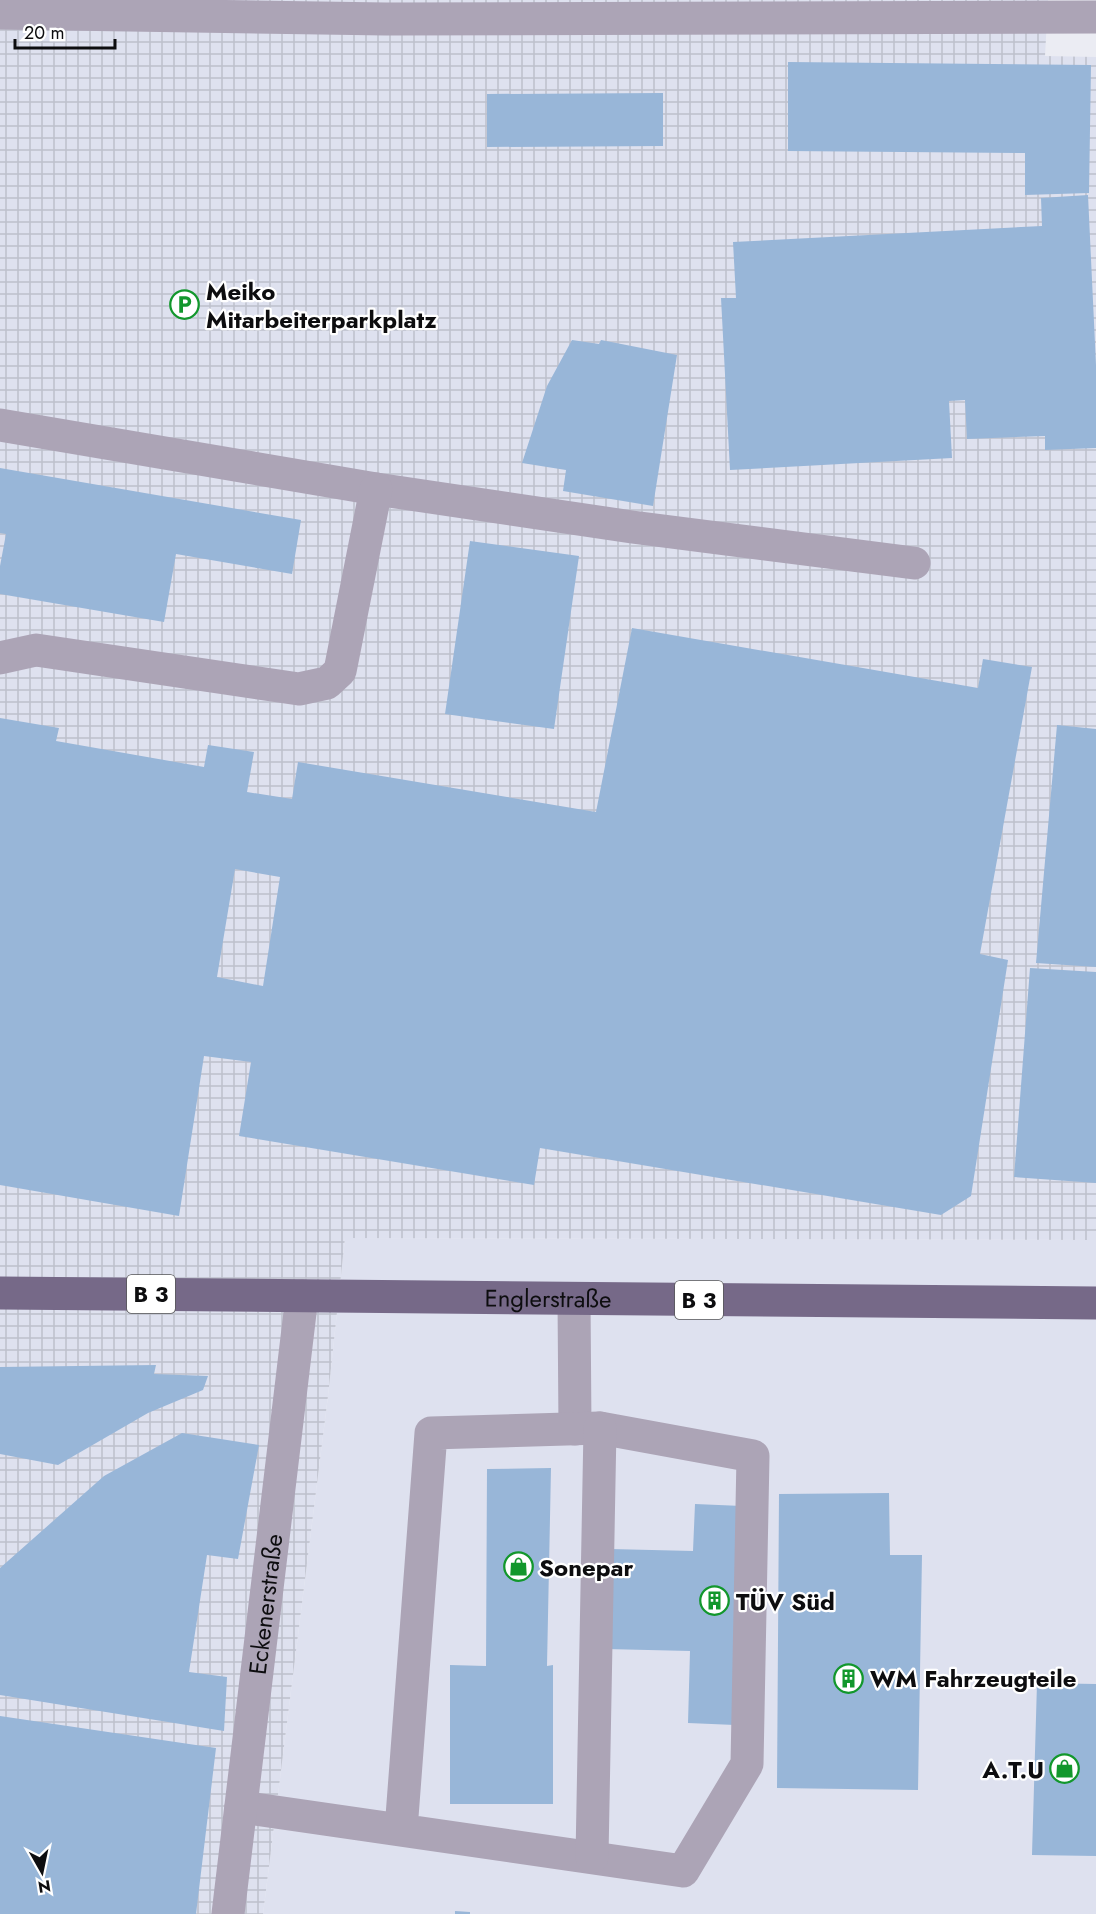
<svg xmlns="http://www.w3.org/2000/svg" width="1096" height="1914" viewBox="0 0 1096 1914" font-family="Jost,sans-serif">
	<style>
		.built { fill: #dee1ef }
		.industrial { fill: url(#industrial-grid) }
		.building { fill: #98b6d8; fill-rule: evenodd }
		.lines { fill: none; stroke-linecap: round; stroke-linejoin: round }
		.minor { stroke: #aca4b6; stroke-width: 33 }
		.major { stroke: #766988; stroke-width: 33 }
		.labels { text-anchor: middle; dominant-baseline: central; stroke-width: 4.5; stroke-linejoin: round; paint-order: stroke }
		.shield { fill: #fff; stroke: #565657; stroke-width: 1.5 }
		.shield-label { font-size: 22px; font-weight: bold; fill: #0d0d0f }
		.poi-label { font-size: 24px; font-weight: bold; fill: #0d0d0f; stroke: #fff; text-anchor: start }
		.street-label { font-size: 24px; fill: #0d0d0f; stroke: #fff }
	</style>
	<defs>
		<pattern id="industrial-grid" width="8" height="8" patternUnits="userSpaceOnUse" patternTransform="scale(1.5)"><rect width="8" height="8" fill="#dee1ef"/><path d="M0 4h8M4 0v8" fill="none" stroke="#bdc0cc"/></pattern>
	</defs>
	<rect width="100%" height="100%" fill="#ebecf3"/>
	<path class="built" d="M 345,1238 L 1096,1240 L 1096,1914 L 263,1914 L 328,1396 Z"/>
	<path class="industrial" d="M 0,0 L 1048,0 L 1045,56 L 1096,57 L 1096,1240 L 345,1238 L 328,1396 L 263,1914 L 0,1914 Z"/>
	<path class="building" d="M 788,62 L 1091,65 L 1089,193 L 1025,195 L 1025,153 L 788,151 Z
		M 663,93 L 663,146 L 487,147 L 487,94 Z
		M 1088,195 L 1096,365 L 1096,448 L 1045,450 L 1045,436 L 967,439 L 965,400 L 949,401 L 952,458 L 730,470 L 721,298 L 736,298 L 733,242 L 1042,226 L 1041,198 Z
		M 572,340 L 599,344 L 601,340 L 677,355 L 653,506 L 563,491 L 566,470 L 522,463 L 547,386 Z
		M 0,468 L 301,520 L 292,574 L 176,554 L 164,622 L 0,594 L 0,566 L 6,534 L 0,533 Z
		M 470,541 L 579,556 L 554,729 L 445,714 Z
		M 632,628 L 978,688 L 983,659 L 1032,667 L 980,954 L 1008,960 L 971,1196 L 941,1215 L 540,1148 L 534,1185 L 239,1136 L 251,1062 L 204,1056 L 179,1216 L 0,1185 L 0,718 L 59,728 L 56,741 L 204,767 L 208,745 L 254,752 L 247,792 L 292,799 L 298,762 L 596,812 ZM 235,869 L 280,877 L 263,986 L 217,977 Z
		M 1057,725 L 1096,729 L 1096,967 L 1036,963 Z
		M 1030,968 L 1096,972 L 1096,1183 L 1014,1177 Z
		M 156,1365 L 154,1374 L 208,1376 L 203,1390 L 148,1413 L 58,1465 L 0,1454 L 0,1367 Z
		M 182,1433 L 259,1445 L 238,1559 L 207,1555 L 189,1672 L 227,1677 L 224,1731 L 0,1695 L 0,1568 L 104,1476 Z
		M 551,1468 L 547,1666 L 553,1665 L 553,1804 L 450,1804 L 450,1665 L 486,1666 L 487,1469 Z
		M 889,1493 L 890,1555 L 922,1555 L 918,1790 L 777,1788 L 779,1494 Z
		M 695,1504 L 742,1506 L 735,1725 L 688,1723 L 690,1651 L 606,1649 L 610,1549 L 693,1551 Z
		M 1037,1683 L 1096,1684 L 1096,1856 L 1032,1855 Z
		M 0,1716 L 216,1748 L 196,1914 L 0,1914 Z
		M 455,1911 L 470,1912 L 470,1914 L 455,1914 Z"/>
	<g class="lines">
		<g class="minor">
			<path d="M 0,13 L 386,19 L 1096,17"/>
			<path d="M 0,425 L 376,489 L 632,527 L 914,563"/>
			<path d="M 0,658 L 36,650 L 299,689 L 327,683 L 340,671 L 376,489"/>
			<path d="M 574,1299 L 575,1429"/>
			<path d="M 241,1807 L 683,1871 L 747,1764 L 753,1456 L 600,1428 L 431,1433 L 401,1830"/>
			<path d="M 592,1857 L 600,1428"/>
			<path id="s1" d="M 228,1914 L 302,1296"/>
		</g>
		<path class="major" id="s2" d="M 0,1293 L 1096,1303"/>
	</g>
	<defs>
		<symbol id="parking-ring" viewBox="-11 -11 22 22"><circle r="9.5" fill="#fff" stroke="#12972c" stroke-width="1.5"/><path d="M-3.5-5.5H1a3.5 3.5 0 0 1 0 7H-1V5.5H-3.5ZM-1-3.4V-.6H.8a1.4 1.4 0 0 0 0-2.8Z" fill="#12972c"/></symbol>
		<symbol id="shop-ring" viewBox="-11 -11 22 22"><circle r="9.5" fill="#fff" stroke="#12972c" stroke-width="1.5"/><path d="M-5-2.5h2.3a2.7 3.5 0 0 1 5.4 0H5L5.5 6h-11ZM-1.5-2.5h3a1.5 2.3 0 0 0-3 0Z" fill="#12972c"/></symbol>
		<symbol id="building-ring" viewBox="-11 -11 22 22"><circle r="9.5" fill="#fff" stroke="#12972c" stroke-width="1.5"/><path d="M-4-6H4V6H1V3H-1V6H-4ZM-2.5-4.3h1.7v1.8h-1.7ZM.8-4.3h1.7v1.8H.8ZM-2.5-1h1.7V.8h-1.7ZM.8-1h1.7V.8H.8Z" fill="#12972c"/></symbol>
	</defs>
	<g fill-rule="evenodd">
		<use href="#parking-ring" x="168" y="288" width="33" height="33"/>
		<use href="#shop-ring" x="502" y="1550" width="33" height="33"/>
		<use href="#building-ring" x="698" y="1584" width="33" height="33"/>
		<use href="#building-ring" x="832" y="1662" width="33" height="33"/>
		<use href="#shop-ring" x="1048" y="1752" width="33" height="33"/>
	</g>
	<g class="labels">
		<g class="shield">
			<rect x="127" y="1275" width="48" height="38" rx="4.5"/>
			<rect x="675" y="1281" width="48" height="38" rx="4.5"/>
		</g>
		<g class="shield-label">
			<text x="151" y="1294">B 3</text>
			<text x="699" y="1300">B 3</text>
		</g>
		<g class="poi-label">
			<text x="206" y="291">Meiko<tspan x="206" dy="28">Mitarbeiterparkplatz</tspan></text>
			<text x="539" y="1567">Sonepar</text>
			<text x="736" y="1601">TÜV Süd</text>
			<text x="870" y="1678">WM Fahrzeugteile</text>
			<text x="1044" y="1769" text-anchor="end">A.T.U</text>
		</g>
		<g class="street-label">
			<text stroke="none"><textPath href="#s2" startOffset="548">Englerstraße</textPath></text>
			<text stroke="none"><textPath href="#s1" startOffset="312">Eckenerstraße</textPath></text>
		</g>
	</g>
	<g transform="translate(42 1872) rotate(171)" stroke="#ffffff" stroke-width="4.5" paint-order="stroke">
	<path d="M0-4.5L10 22L0 15L-10 22Z" fill="#0d0d0f"/>
	<text y="-9" font-size="16" font-weight="bold" text-anchor="middle" fill="#0d0d0f">N</text>
	</g>
	<path d="M15 39v9h100v-9" fill="none" stroke="#0d0d0f" stroke-width="3"/>
	<text x="24" y="39" font-size="18" fill="#0d0d0f" stroke="#ffffff" stroke-width="4.5" paint-order="stroke">20 m</text>
</svg>
